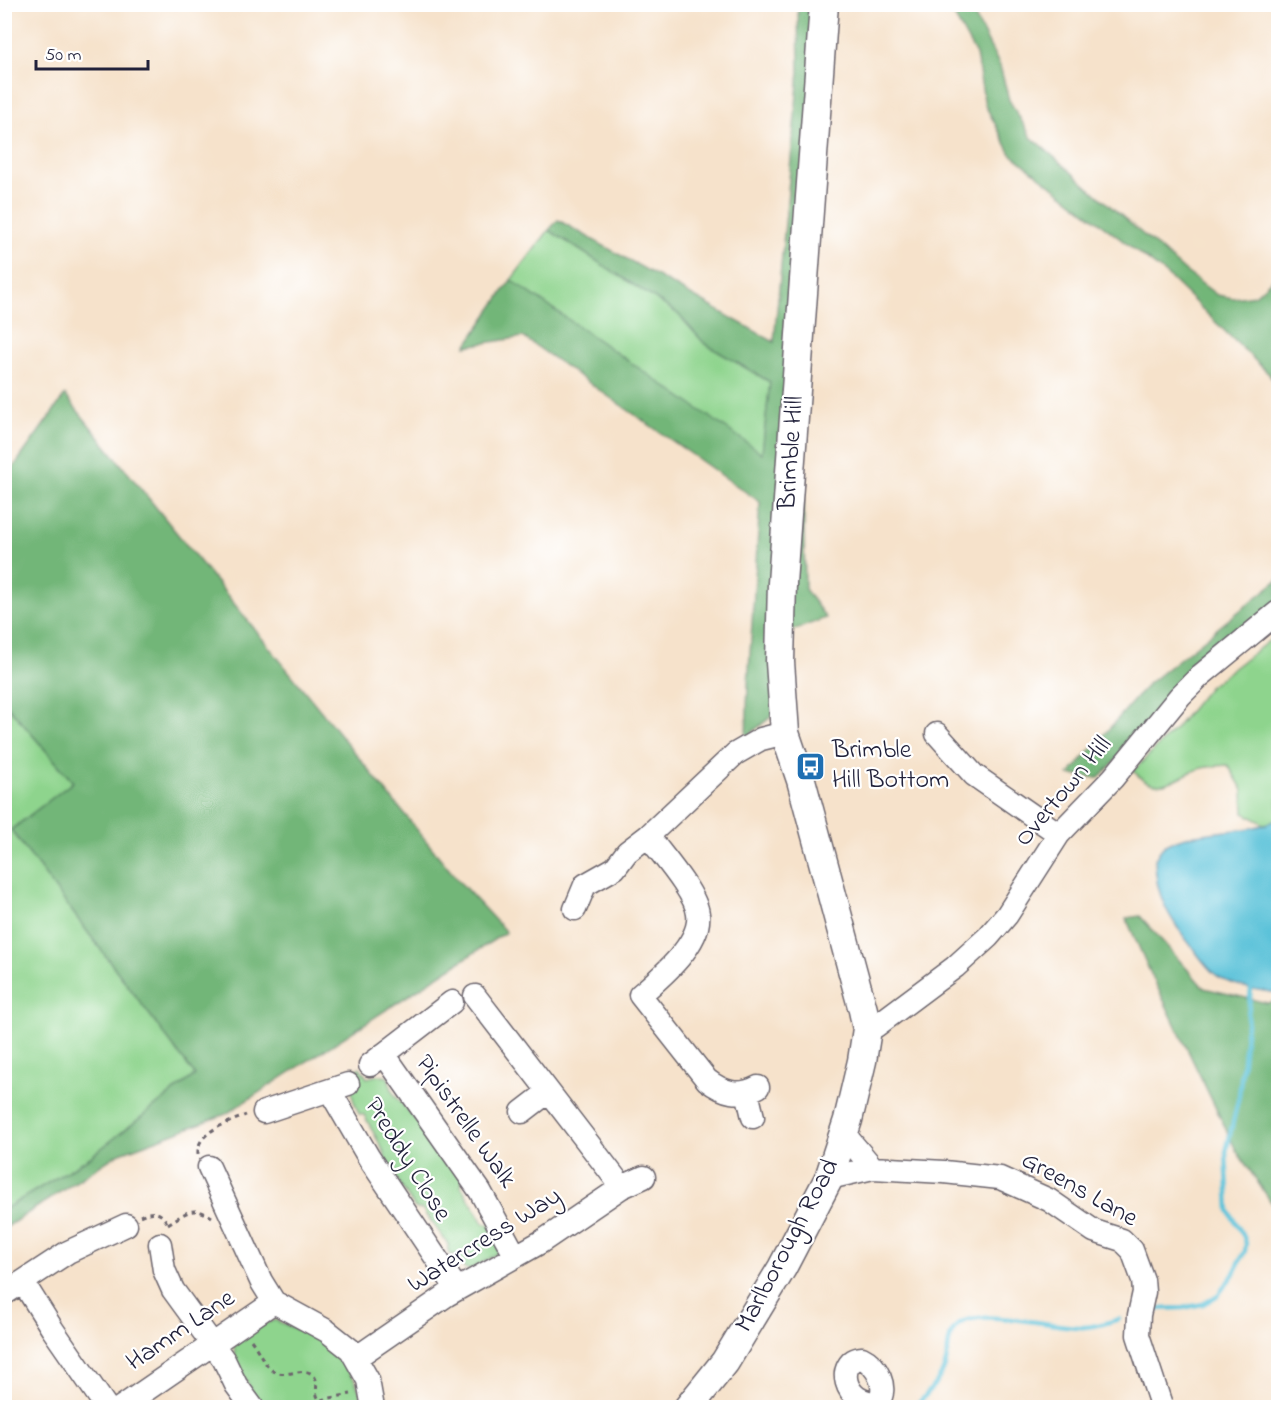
<svg xmlns="http://www.w3.org/2000/svg" width="1283" height="1412" viewBox="0 0 1283 1412" font-family="'Indie Flower',sans-serif">
	<style>
		.green { fill: #8ed48d; stroke: #587b64; stroke-width: 1.5 }
		.forest { fill: #72b678; stroke: #4a6c5a; stroke-width: 1.5 }
		.water { fill: #5cc2d9; stroke: #3f728a; stroke-width: 1.5 }
		.lines { fill: none; stroke-linecap: round; stroke-linejoin: round }
		.stream { stroke: #5cc2d9; stroke-width: 4.5 }
		.minor-casing { stroke: #6c656d; stroke-width: 25 }
		.major-casing { stroke: #6c656d; stroke-width: 31 }
		.path { stroke: #6c656d; stroke-width: 3; stroke-dasharray: 4.5 4.5; stroke-linecap: butt }
		.minor { stroke: #fff; stroke-width: 22 }
		.major { stroke: #fff; stroke-width: 28 }
		.labels { text-anchor: middle; dominant-baseline: central; stroke-width: 4.5; stroke-linejoin: round; paint-order: stroke }
		.street-label { font-size: 26px; fill: #22223b; stroke: #fff }
		.poi-label { font-size: 26px; fill: #22223b; stroke: #fff; text-anchor: start }
	</style>
	<rect width="100%" height="100%" fill="#fff"/>
	<filter id="ink" filterUnits="userSpaceOnUse"><feTurbulence type="fractalNoise" baseFrequency=".0167" numOctaves="2"/><feDisplacementMap in="SourceGraphic" scale="12" xChannelSelector="R" yChannelSelector="G"/><feConvolveMatrix kernelMatrix="1 2 1 2 8 2 1 2 1" color-interpolation-filters="sRGB"/></filter>
	<filter id="wash" filterUnits="userSpaceOnUse"><feTurbulence type="fractalNoise" baseFrequency=".008" numOctaves="4" result="noise"/><feDisplacementMap in="SourceGraphic" scale="24" xChannelSelector="R" yChannelSelector="G"/><feGaussianBlur stdDeviation="1.35" result="paint"/><feColorMatrix in="noise" values="0 0 0 0 0 0 0 0 0 0 0 0 0 0 0 0 0 1.4 0 .05"/><feComposite in="paint" operator="in"/></filter>
	<g filter="url(#wash)">
		<rect width="100%" height="100%" fill="#f6e2cb"/>
		<path class="green" d="M 549,230 L 677,313 L 705,344 L 770,382 L 762,454 L 511,280 Z
			M 1278,634 L 1278,819 L 1266,825 L 1244,813 L 1243,790 L 1228,765 C 1218,766 1206,766 1196,770 C 1169,781 1158,796 1133,771 L 1175,729 L 1209,687 Z
			M 4,702 L 73,782 L 11,830 L 195,1075 L 89,1158 L 5,1209 Z
			M 360,1067 L 367,1078 L 378,1075 L 388,1077 L 393,1093 L 420,1125 L 430,1127 L 463,1178 L 461,1186 L 483,1223 L 491,1226 L 492,1236 L 494,1241 L 496,1240 L 499,1249 L 497,1254 L 470,1270 L 464,1268 L 457,1261 L 458,1259 L 455,1254 L 451,1256 L 448,1252 L 448,1244 L 423,1210 L 415,1208 L 384,1160 L 385,1154 L 364,1115 L 359,1114 L 353,1099 L 350,1074 Z
			M 275,1320 L 323,1341 L 333,1350 L 355,1380 L 361,1395 L 359,1407 L 260,1407 L 236,1361 L 234,1346 C 245,1335 259,1324 275,1320 Z"/>
		<path class="forest" d="M 798,5 L 814,5 L 803,473 L 805,589 L 826,618 L 791,631 L 772,716 L 746,737 L 748,684 L 760,502 L 523,337 L 466,346 L 511,280 L 762,453 L 770,382 L 705,344 L 677,313 L 549,230 L 558,220 L 774,342 L 799,72 Z
			M 948,5 L 969,5 L 1000,66 L 1009,100 L 1031,137 L 1185,271 L 1217,295 L 1233,298 L 1255,295 L 1278,274 L 1278,388 L 1269,374 L 1167,275 L 1011,154 L 985,105 L 976,55 Z
			M 65,395 L 457,879 L 506,932 L 226,1114 L 118,1154 L 5,1228 L 5,1209 L 89,1158 L 195,1075 L 11,830 L 73,782 L 4,702 L 5,479 Z
			M 1278,580 L 1278,624 L 1207,662 L 1099,778 L 1069,775 L 1148,684 Z
			M 1140,916 L 1204,988 L 1267,1003 L 1278,1001 L 1278,1212 L 1236,1150 L 1150,972 L 1126,918 Z"/>
		<path class="water" d="M 1278,819 L 1278,993 C 1259,991 1233,987 1216,975 C 1207,968 1199,956 1192,947 C 1169,918 1155,896 1155,859 C 1158,854 1161,847 1167,844 C 1201,827 1245,836 1278,819 Z"/>
		<g class="lines">
			<path class="stream" d="M 1149,1309 L 1183,1308 L 1203,1304 L 1210,1300 L 1218,1295 L 1233,1275 L 1245,1251 L 1246,1243 L 1244,1237 L 1229,1211 L 1226,1152 L 1239,1096 L 1251,989
				M 914,1408 C 925,1396 936,1385 943,1371 C 951,1356 944,1336 959,1324 C 980,1308 1052,1327 1079,1327 C 1092,1328 1106,1323 1119,1319"/>
		</g>
	</g>
	<g filter="url(#ink)">
		<g class="lines">
			<defs>
				<path id="minor" d="M 937,734 L 974,775 L 1059,834
					M 575,909 L 585,885 L 615,868 L 627,852 L 648,836
					M 475,996 L 622,1187
					M 867,1029 L 876,1026 L 955,967 L 988,937 L 1007,915 L 1059,834 L 1113,778 L 1180,696 L 1200,676 L 1278,612
					M 384,1054 L 480,1191 L 515,1255
					M 370,1065 L 452,1002
					M 758,1087 C 739,1097 724,1093 707,1080 L 640,995 C 660,978 702,943 698,914 C 696,893 661,854 648,836 L 735,754 L 761,739 L 785,733
					M 330,1091 L 369,1158 L 457,1289
					M 747,1092 L 753,1117
					M 264,1112 L 348,1084
					M 522,1112 L 548,1092
					M 844,1134 L 873,1168 L 944,1172 L 1000,1178 L 1049,1200 L 1094,1231 L 1122,1240 L 1132,1250 L 1143,1280 L 1144,1292 L 1139,1315 L 1138,1335 L 1162,1408
					M 209,1167 L 261,1281 L 274,1302 L 327,1331 L 351,1350 L 368,1380 L 373,1408
					M 829,1178 L 873,1168
					M 160,1244 L 164,1270 L 173,1290 L 224,1360 L 236,1385 L 253,1408
					M 23,1282 L 53,1330 L 107,1408
					M 4,1294 L 68,1252 L 126,1225
					M 357,1357 L 447,1295 L 541,1242 L 622,1187 L 644,1177
					M 862,1358 C 877,1365 889,1388 878,1402 C 843,1406 835,1360 862,1358 Z
					M 120,1408 L 274,1302"/>
				<path id="major" d="M 688,1408 L 725,1362 L 782,1268 L 829,1178 L 848,1120 L 862,1061 L 867,1029 L 863,1010 L 801,780 L 785,733 L 780,662 L 782,583 L 824,4"/>
			</defs>
			<use href="#minor" class="minor-casing"/>
			<use href="#major" class="major-casing"/>
			<path class="path" d="M 198,1154 C 196,1131 229,1123 246,1115
				M 140,1216 C 153,1210 162,1211 168,1225
				M 168,1224 C 186,1213 192,1205 212,1217
				M 251,1340 C 258,1349 263,1363 272,1370 C 286,1380 303,1365 313,1375 C 321,1382 312,1393 320,1400 L 351,1394"/>
			<use href="#minor" class="minor"/>
			<use href="#major" class="major"/>
		</g>
	</g>
	<defs>
		<symbol id="bus-square" viewBox="-11 -11 22 22"><rect x="-9" y="-9" width="18" height="18" rx="4" fill="#1f6fb2" stroke="#fff"/><path d="M-5-6H5V4H4V6H2V4H-2V6H-4V4H-5ZM-3.5-4V0h7V-4ZM-3.5 1.2v1.5H-2V1.2ZM2 1.2v1.5H3.5V1.2Z" fill="#fff"/></symbol>
	</defs>
	<g fill-rule="evenodd">
		<use href="#bus-square" x="794" y="750" width="33" height="33"/>
	</g>
	<g class="labels">
		<g class="street-label">
			<text transform="translate(792 453) rotate(-86)">Brimble Hill</text>
			<text transform="translate(1064 792) rotate(-50)">Overtown Hill</text>
			<text transform="translate(465 1122) rotate(55)">Pipistrelle Walk</text>
			<text transform="translate(407 1160) rotate(58)">Preddy Close</text>
			<text transform="translate(1079 1190) rotate(29)">Greens Lane</text>
			<text transform="translate(485 1241) rotate(-32)">Watercress Way</text>
			<text transform="translate(788 1246) rotate(-62)">Marlborough Road</text>
			<text transform="translate(181 1331) rotate(-34)">Hamm Lane</text>
		</g>
		<g class="poi-label">
			<text x="832" y="751">Brimble<tspan x="832" dy="30">Hill Bottom</tspan></text>
		</g>
	</g>
	<rect width="1283" height="1412" fill="none" stroke="#fff" stroke-width="24"/>
	<path d="M36 60v9h112v-9" fill="none" stroke="#22223b" stroke-width="3"/>
	<text x="45" y="60" font-size="18" fill="#22223b" stroke="#ffffff" stroke-width="4.5" paint-order="stroke">50 m</text>
</svg>
